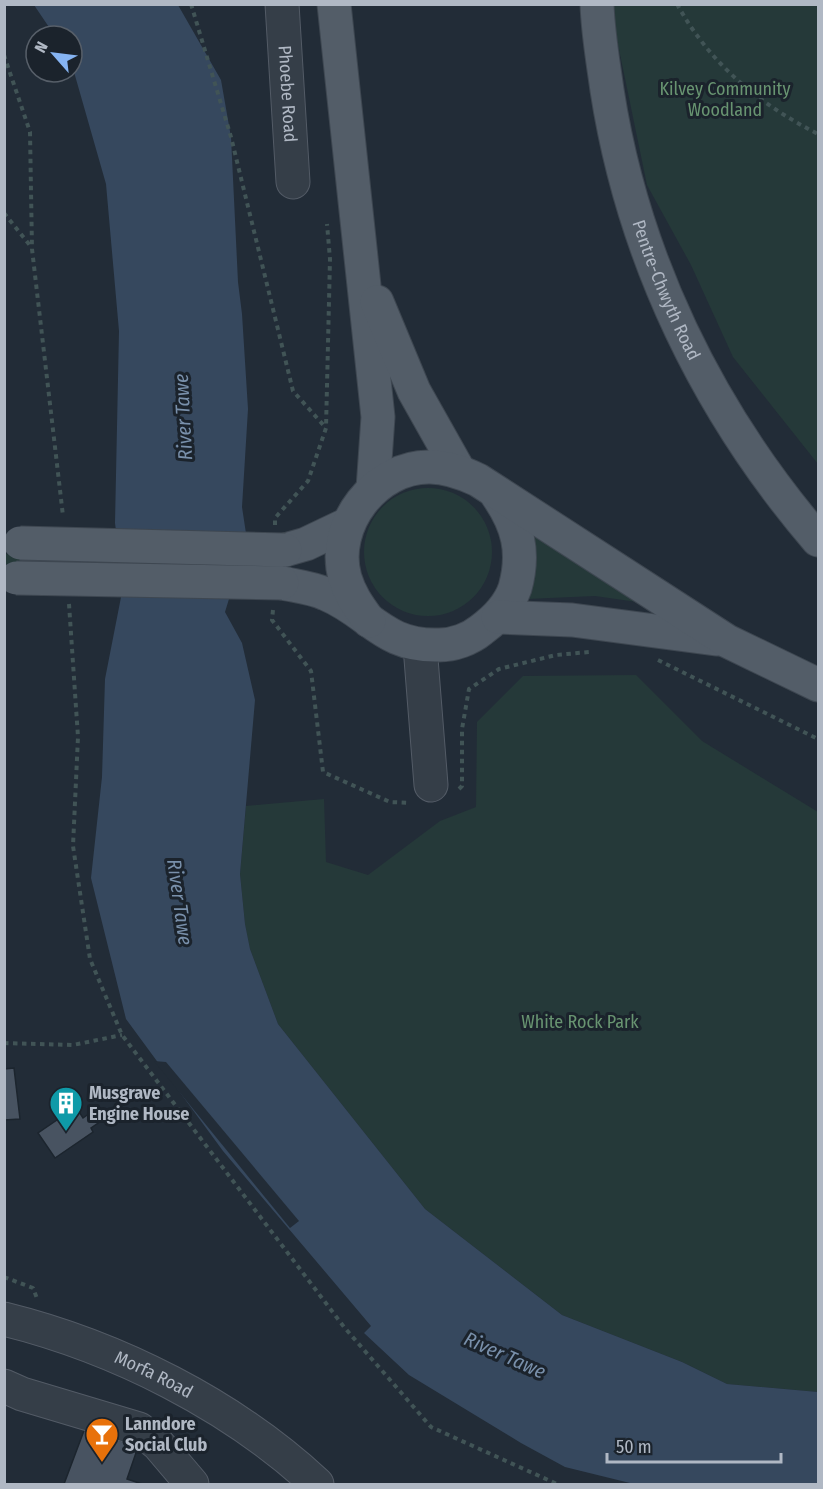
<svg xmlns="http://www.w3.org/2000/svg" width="823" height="1489" viewBox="0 0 823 1489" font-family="'Fira Sans Condensed',sans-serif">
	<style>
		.green { fill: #253939 }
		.water { fill: #36485e }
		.pier { fill: #222c37 }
		.building { fill: #485361; stroke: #1c252e; stroke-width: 1.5 }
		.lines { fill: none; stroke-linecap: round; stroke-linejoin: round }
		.minor-casing { stroke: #535b66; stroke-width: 35 }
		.major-casing { stroke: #3e4751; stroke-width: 35 }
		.path { stroke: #415456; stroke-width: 4; stroke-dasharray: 4.5 4.5; stroke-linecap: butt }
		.minor { stroke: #353e48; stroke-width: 33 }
		.major { stroke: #535d68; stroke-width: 33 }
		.major-bridge-casing { stroke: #3e4751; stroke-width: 35; stroke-linecap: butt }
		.major-bridge { stroke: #535d68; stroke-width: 33 }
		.labels { text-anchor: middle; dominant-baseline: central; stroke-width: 6; stroke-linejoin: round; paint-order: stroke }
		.park-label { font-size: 18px; fill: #689471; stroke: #1b232c }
		.street-label { font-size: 18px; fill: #b0b8c4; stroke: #1b232c }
		.poi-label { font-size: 18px; font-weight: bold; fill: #b0b8c4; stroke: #1b232c; text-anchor: start }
		.water-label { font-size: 20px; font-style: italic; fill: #7990ab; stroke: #1b232c }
	</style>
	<rect width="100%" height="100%" fill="#222c37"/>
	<path class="green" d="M 614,5 L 818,5 L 818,464 L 733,357 L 691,265 L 647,185 L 615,30 Z
		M364 552a64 64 0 1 1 128 0a64 64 0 1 1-128 0Z
		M 531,523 L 651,604 L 595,596 L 527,599 Z
		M 4,554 L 68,558 L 68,564 L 5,564 Z
		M 636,675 L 702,741 L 818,812 L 818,1392 L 727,1384 L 682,1362 L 562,1315 L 425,1209 L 278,1024 L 250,949 L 245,924 L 240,874 L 246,806 L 324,799 L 326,862 L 368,875 L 440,821 L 476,807 L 477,722 L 523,676 Z"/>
	<path class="water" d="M 34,5 L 178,5 L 221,80 L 231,137 L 238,282 L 242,314 L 248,409 L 242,507 L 247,540 L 225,612 L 242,643 L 255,700 L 240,874 L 245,924 L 250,949 L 278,1024 L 425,1209 L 562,1315 L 682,1362 L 727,1384 L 818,1392 L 818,1484 L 634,1484 L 565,1467 L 521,1443 L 409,1375 L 364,1333 L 371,1326 L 223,1151 L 126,1019 L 91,878 L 102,777 L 105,679 L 123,587 L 115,523 L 119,331 L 106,184 L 72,65 L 72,36 L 55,36 Z"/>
	<path class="pier" d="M 154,1061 L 166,1062 L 299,1221 L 290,1228 Z"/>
	<path class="building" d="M 14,1068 L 20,1119 L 4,1120 L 4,1069 Z
		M 76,1107 L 83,1118 L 97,1108 L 104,1119 L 91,1128 L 93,1132 L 55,1158 L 38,1133 Z
		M 85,1428 L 138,1447 L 127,1479 L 142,1484 L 64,1484 Z"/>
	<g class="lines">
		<defs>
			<g id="minor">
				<path id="s1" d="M 282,4 L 293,182"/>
				<path d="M 420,646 L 431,785"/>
				<path id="s2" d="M 4,1319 C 117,1347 232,1405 317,1484"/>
				<path d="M 4,1386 L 22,1394 L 139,1429 L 158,1444 L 192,1484"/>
			</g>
			<g id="major">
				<path d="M 334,4 L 378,417 L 373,489"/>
				<path id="s3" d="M 597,4 C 598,34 603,61 607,90 C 633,258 708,412 818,540"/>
				<path d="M 377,302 L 414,391 L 459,471"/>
				<path d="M 285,550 L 306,544 L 348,524"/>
				<path d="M 282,583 C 296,586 313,588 326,594 C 371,613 384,647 439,645 C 454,645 470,639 481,630 C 496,619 509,606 515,588 C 525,552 518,525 497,495"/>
				<path d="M 498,617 L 572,620 L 716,639"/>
				<path d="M 369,621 C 359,607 350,595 345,578 C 330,525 376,466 430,467 C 448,467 463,473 478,480 L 727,641 L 818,685"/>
			</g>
		</defs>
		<use href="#minor" class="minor-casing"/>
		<use href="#major" class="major-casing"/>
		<path class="path" d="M 191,4 L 231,137 L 293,391 L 326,428
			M 677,4 C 710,64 759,104 818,134
			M 4,55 L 30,132 L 32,249 L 63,516
			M 4,213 L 32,248
			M 275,525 L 275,518 L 308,481 L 326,428 L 330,259 L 327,224
			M 69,604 L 78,737 L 73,846 L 90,959 L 122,1035 L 344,1327 L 431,1427 L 557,1484
			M 273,610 L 272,620 L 311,671 L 323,772 L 390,802 L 410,803
			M 658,660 L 818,739
			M 459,789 L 462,786 L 462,729 L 469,689 L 499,669 L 556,655 L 589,652
			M 4,1043 L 73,1045 L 122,1035
			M 4,1277 L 33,1288 L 38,1301"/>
		<use href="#minor" class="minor"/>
		<use href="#major" class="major"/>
		<defs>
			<path id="major-bridge" d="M 20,543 L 285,550
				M 16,578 L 282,583"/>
		</defs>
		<use href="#major-bridge" class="major-bridge-casing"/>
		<use href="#major-bridge" class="major-bridge"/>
	</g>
	<defs>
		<symbol id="building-pin" viewBox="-11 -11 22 30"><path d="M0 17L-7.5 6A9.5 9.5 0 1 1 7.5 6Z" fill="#0f9aa8" stroke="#1b232c"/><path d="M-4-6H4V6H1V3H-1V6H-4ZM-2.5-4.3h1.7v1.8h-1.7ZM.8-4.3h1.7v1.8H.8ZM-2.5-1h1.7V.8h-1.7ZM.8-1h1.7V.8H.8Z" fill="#fff"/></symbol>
		<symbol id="bar-pin" viewBox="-11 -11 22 30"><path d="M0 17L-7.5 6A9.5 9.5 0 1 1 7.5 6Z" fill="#e8710a" stroke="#1b232c"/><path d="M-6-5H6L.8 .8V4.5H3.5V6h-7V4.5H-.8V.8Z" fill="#fff"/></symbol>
	</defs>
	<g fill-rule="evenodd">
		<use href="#building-pin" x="47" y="1084" width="38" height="52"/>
		<use href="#bar-pin" x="83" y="1415" width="38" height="52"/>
	</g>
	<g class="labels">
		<g class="park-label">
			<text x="725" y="89">Kilvey Community<tspan x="725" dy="21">Woodland</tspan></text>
			<text x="580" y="1022">White Rock Park</text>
		</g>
		<g class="street-label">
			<text stroke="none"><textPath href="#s1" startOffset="90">Phoebe Road</textPath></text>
			<text stroke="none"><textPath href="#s3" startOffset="296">Pentre-Chwyth Road</textPath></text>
			<text stroke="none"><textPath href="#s2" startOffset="160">Morfa Road</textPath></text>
		</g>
		<g class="poi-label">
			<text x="89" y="1093">Musgrave<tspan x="89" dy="21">Engine House</tspan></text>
			<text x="125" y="1424">Lanndore<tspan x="125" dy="21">Social Club</tspan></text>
		</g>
		<g class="water-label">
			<text transform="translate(183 417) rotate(-93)">River Tawe</text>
			<text transform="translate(180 902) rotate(82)">River Tawe</text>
			<text transform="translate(505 1355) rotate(24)">River Tawe</text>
		</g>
	</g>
	<rect width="823" height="1489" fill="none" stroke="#b0b8c4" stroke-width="12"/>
	<g transform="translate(54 54) rotate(298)"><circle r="28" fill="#1b232c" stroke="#575f69" stroke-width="1.5"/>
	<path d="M0-4.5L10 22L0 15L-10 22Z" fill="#86b4f3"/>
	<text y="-9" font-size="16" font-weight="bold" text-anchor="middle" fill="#b0b8c4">N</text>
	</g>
	<path d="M607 1453v9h174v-9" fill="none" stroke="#b0b8c4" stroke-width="3"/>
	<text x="616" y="1453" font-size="18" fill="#b0b8c4" stroke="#1b232c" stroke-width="4.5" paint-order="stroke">50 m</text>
</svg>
